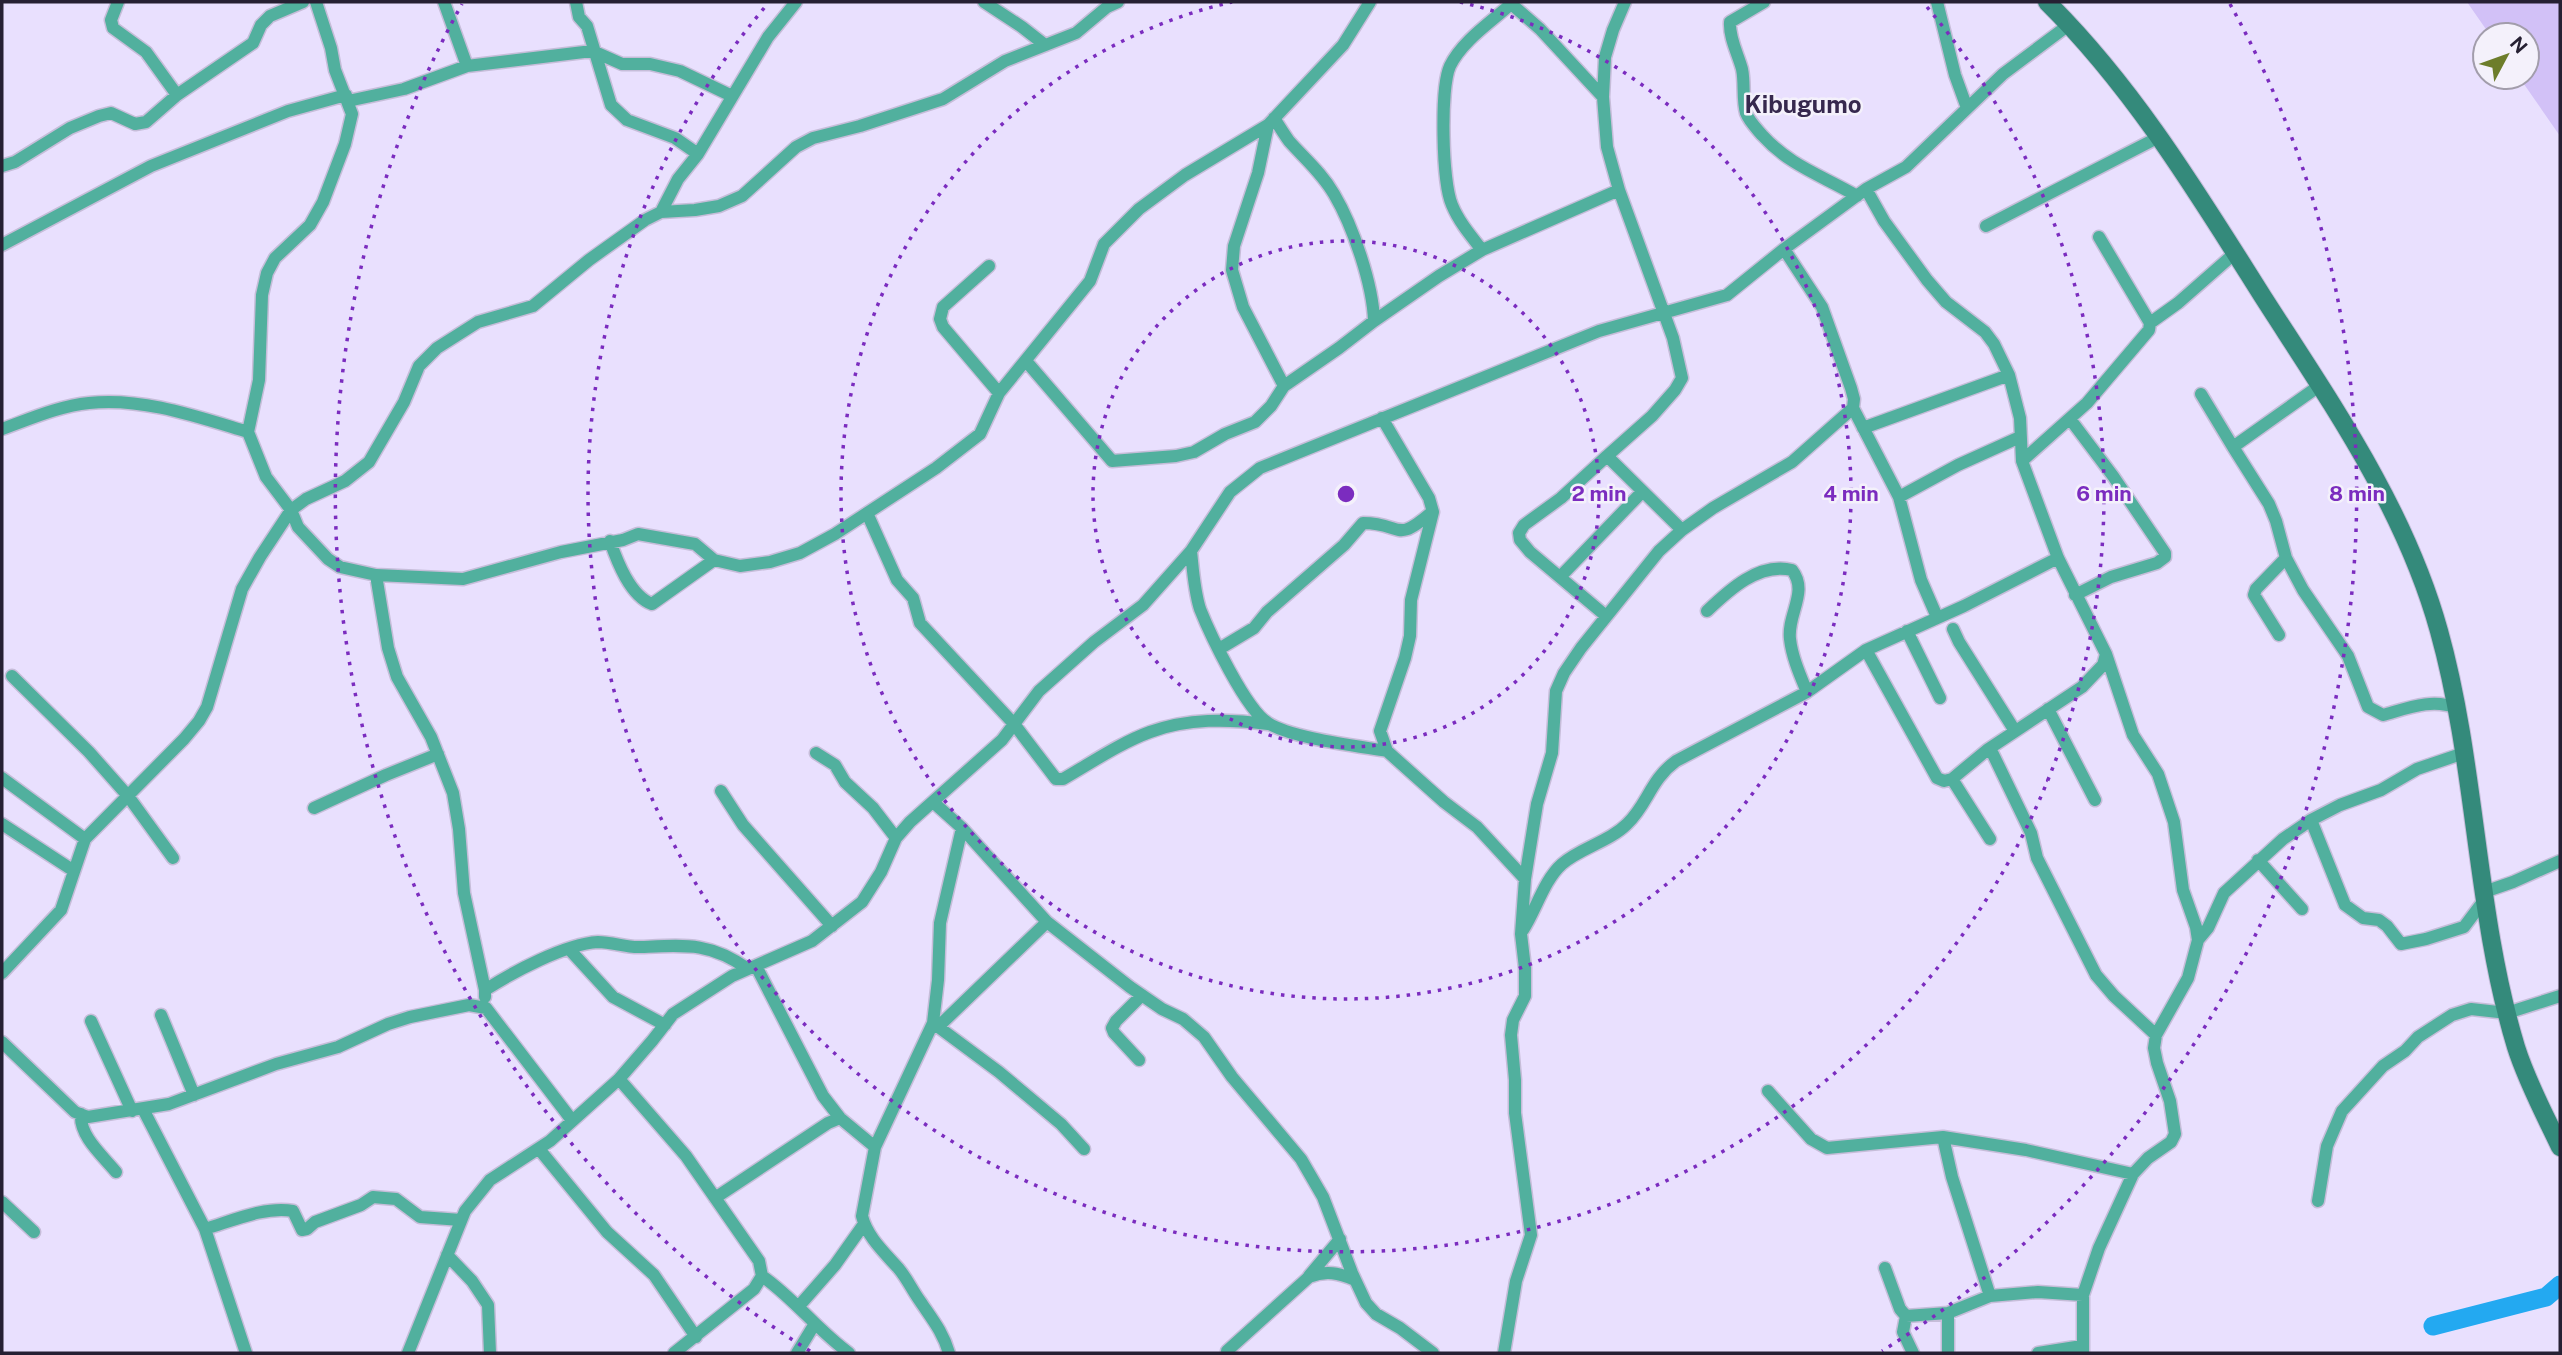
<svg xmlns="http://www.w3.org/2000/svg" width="2562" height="1355" viewBox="0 0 2562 1355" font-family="'Public Sans',sans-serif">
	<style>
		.green { fill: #d2c1f7 }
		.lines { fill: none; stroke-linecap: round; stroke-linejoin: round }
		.river { stroke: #23a9f1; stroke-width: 19 }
		.street-casing { stroke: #c6bdd9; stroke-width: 15 }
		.secondary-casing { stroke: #c6bdd9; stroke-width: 20 }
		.street { stroke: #51b09e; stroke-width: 12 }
		.secondary { stroke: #348a7b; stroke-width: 18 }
		.ring { fill: none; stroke: #7b2cbf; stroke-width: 3.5; stroke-dasharray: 3.5 7 }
		.labels { text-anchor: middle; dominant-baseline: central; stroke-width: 5; stroke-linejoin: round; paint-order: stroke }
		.quarter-label { font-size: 24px; font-weight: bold; fill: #36284e; stroke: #f4f1fb }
		.centre { fill: #7b2cbf; stroke: #f4f1fb; stroke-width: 3.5 }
		.ring-label { font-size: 21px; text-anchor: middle; font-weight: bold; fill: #7b2cbf; stroke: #f4f1fb; stroke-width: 5; stroke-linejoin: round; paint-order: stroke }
	</style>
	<rect width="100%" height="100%" fill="#e9e0fe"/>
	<path class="green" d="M 2467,2 L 2560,2 L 2560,136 L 2519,77 L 2527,77 L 2527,35 L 2490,35 Z"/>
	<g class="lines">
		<path class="river" d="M 2433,1326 L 2546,1297 L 2560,1285"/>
		<defs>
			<path id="street" d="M 118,2 L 111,20 L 113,28 L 146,52 L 177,95
				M 316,2 L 331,48 L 335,70 L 352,114 L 345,144 L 323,202 L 310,225 L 275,258 L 267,273 L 262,295 L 259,380 L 248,432 L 266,477 L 291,510 L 298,527 L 328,559 L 340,567 L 376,575 L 463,579 L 561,552 L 623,540 L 638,534 L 695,544 L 714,560 L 740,566 L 770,562 L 800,553 L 835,534 L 936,468 L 980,434 L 999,393 L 1090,281 L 1104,244 L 1139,209 L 1185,175 L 1268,125 L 1343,45 L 1370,2
				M 444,2 L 467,66
				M 576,2 L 579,17 L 587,26 L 611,105 L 627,120 L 675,138 L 698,154
				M 984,2 L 1022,27 L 1045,45
				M 1509,2 L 1540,29 L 1603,97
				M 1625,2 L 1613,30 L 1605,57 L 1603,97 L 1607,147 L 1619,190 L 1673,338 L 1682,378 L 1675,390 L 1652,416 L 1607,456 L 1682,530
				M 1764,2 L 1730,22 C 1729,38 1738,54 1742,69 C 1745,83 1742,99 1746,113 C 1749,121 1756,128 1762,135 C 1790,166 1821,175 1857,196
				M 1937,2 L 1955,75 L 1967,108
				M 348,101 L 404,89 L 467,66 L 584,52 L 595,52 L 622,64 L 650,64 L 680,71 L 732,96
				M 1268,125 L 1258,173 L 1234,246 L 1232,270 L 1243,307 L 1284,386
				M 2,166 L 15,162 L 70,128 L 99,116 L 111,113 L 135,124 L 146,122 L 177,95 L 253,43 L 261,25 L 270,16 L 303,2
				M 1866,189 L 1884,221 L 1927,280 L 1946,302 L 1985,332 L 1994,344 L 2009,375 L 2020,418 L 2022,461 L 2058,558 L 2106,654 L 2133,735 L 2158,774 L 2174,822 L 2183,890 L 2196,927 L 2198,940 L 2188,978 L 2156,1035 L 2154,1048 L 2157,1063 L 2170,1101 L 2175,1134 L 2171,1142 L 2148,1158 L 2133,1174 L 2099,1248 L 2083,1295 L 2083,1353
				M 661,212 L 678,179 L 698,154 L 768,37 L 796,2
				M 1986,226 L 2159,137
				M 2,245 L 151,166 L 288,111 L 346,95
				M 1482,250 C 1471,236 1459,222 1452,205 C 1442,182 1440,88 1450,66 C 1462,41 1491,22 1511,4
				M 989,266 L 943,307 L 940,319 L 943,327 L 999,393
				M 1374,321 L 1439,276 L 1482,250 L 1619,190
				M 2150,323 L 2178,303 L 2235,253
				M 1026,361 L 1112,461 L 1176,456 L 1194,452 L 1225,434 L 1255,422 L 1271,406 L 1284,386 L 1339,348 L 1374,321 C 1373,285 1353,226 1334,194 C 1322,173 1304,158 1289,141 C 1284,134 1279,126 1274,118
				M 2319,386 L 2233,447 L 2269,504 L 2276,521 L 2286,558 L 2303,590 L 2348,656 L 2368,707 L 2383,715 C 2408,708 2432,698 2457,708
				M 2201,394 L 2233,447
				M 1853,408 L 1899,497 L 1921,580 L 1937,617
				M 1382,418 L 1429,498 L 1433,512 L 1411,600 L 1410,636 L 1405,658 L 1380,731 L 1387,751 L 1444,802 L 1477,827 L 1525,879
				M 2070,419 L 2113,476 L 2165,553 L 2165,557 L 2157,563 L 2111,577 L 2075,595
				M 1863,428 L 2009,375
				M 2,429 C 30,419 59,406 89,403 C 142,397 198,417 248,432
				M 2022,461 L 2087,403 L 2149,330 L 2150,323 L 2099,237
				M 1899,497 L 1958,465 L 2020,437
				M 867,513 L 897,580 L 913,598 L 920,623 L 1014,724 L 1056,779 L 1063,779 C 1091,763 1120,743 1150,732 C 1188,718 1228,719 1268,724
				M 610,541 C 617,561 630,596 652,604 L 714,560
				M 1191,551 C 1193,570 1194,590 1200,609 C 1210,634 1246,710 1268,723 C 1291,738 1358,746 1387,751
				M 376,575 L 388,648 L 397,677 L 431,737 L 453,793 L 459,829 L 464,893 L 485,990
				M 1560,577 L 1642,492
				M 1707,611 C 1729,590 1759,562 1792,570 C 1809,592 1787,614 1790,639 C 1792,657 1800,675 1807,692
				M 1606,616 L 1530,552 L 1520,540 L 1519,533 L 1524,525 L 1561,498 L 1607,456
				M 1953,629 L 1959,642 L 2015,731
				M 1907,631 L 1940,698
				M 2279,635 L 2254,595 L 2256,589 L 2286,558
				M 1219,649 L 1254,628 L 1267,612 L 1344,545 L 1363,523 C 1403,523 1394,545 1432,512
				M 1866,650 L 1937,778 L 1944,781 L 1952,779
				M 12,676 L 89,752 L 128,796 L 173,858
				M 2048,709 L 2095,800
				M 1990,748 L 2031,833 L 2037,858 L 2096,975 L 2114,996 L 2156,1035
				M 816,753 L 835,765 L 845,782 L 873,808 L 896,838
				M 2,778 L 85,839
				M 721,791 L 743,825 L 832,926
				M 933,802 L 962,828 L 1047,922 L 1130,987 L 1162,1009 L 1183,1019 L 1204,1037 L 1232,1077 L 1301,1159 L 1323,1197 L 1352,1273 L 1366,1303 L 1376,1314 L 1400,1328 L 1433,1353
				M 314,808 L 386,775 L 438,754
				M 2311,820 L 2345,905 L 2363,918 L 2379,920 L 2387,926 L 2401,944 L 2426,939 L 2464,927 L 2485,899
				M 2,824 L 74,871
				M 1990,839 L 1952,779 L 1987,750 L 2082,687 L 2103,665 L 2106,654
				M 2258,860 L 2302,909
				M 2484,892 L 2513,882 L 2560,861
				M 1523,930 C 1536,910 1544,880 1562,864 C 1580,848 1609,842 1627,824 C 1648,804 1650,780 1676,761 L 1807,692 L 1866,650 L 1964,606 L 2058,558
				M 2198,940 L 2208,928 L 2224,893 L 2283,839 L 2311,820 L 2340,805 L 2381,790 L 2417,769 L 2464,753
				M 569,949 L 613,997 L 665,1025
				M 756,966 L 823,1096 L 840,1118 L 875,1147
				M 2,973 L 61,910 L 85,839 L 184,739 L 199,721 L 207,707 L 242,589 L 260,557 L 291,510 L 306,499 L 345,481 L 369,462 L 404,402 L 419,366 L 437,348 L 478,322 L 533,306 L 589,260 L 645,220 L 661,212 L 695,210 L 719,206 L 742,196 L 796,147 L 813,138 L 860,126 L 943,99 L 1005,61 L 1076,33 L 1107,7 L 1118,2
				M 485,997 L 485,990 C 513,972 565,944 598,942 C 613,942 627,948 641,947 C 685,945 710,942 748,969
				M 161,1015 L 194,1095
				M 91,1021 L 132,1111
				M 933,1023 L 999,1072 L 1061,1124 L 1084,1149
				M 939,1026 L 1047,922
				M 2,1042 L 75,1112 L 88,1117 L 169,1104 L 276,1064 L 338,1047 L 388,1024 L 410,1017 L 469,1005 L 486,1008 L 571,1119
				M 1139,1060 L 1114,1033 L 1112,1028 L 1116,1021 L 1142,995
				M 619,1079 L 686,1156 L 759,1261 L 762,1276 L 754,1289 L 674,1353
				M 1768,1091 L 1811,1139 L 1827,1148 L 1943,1137 L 2026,1150 L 2133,1174
				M 143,1109 L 205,1229 L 246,1353
				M 81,1114 C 79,1136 103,1156 116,1172
				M 1943,1137 L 1952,1177 L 1990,1296
				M 539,1149 L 607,1232 L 654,1275 L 696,1337
				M 715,1198 L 828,1123 L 840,1118
				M 2318,1201 L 2327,1146 L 2342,1111 L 2383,1066 L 2405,1051 L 2418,1037 L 2452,1015 L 2471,1009 L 2507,1013 L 2560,996
				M 2,1202 L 34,1232
				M 205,1229 C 232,1221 265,1206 293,1211 L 302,1230 L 307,1229 L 315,1222 L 361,1205 L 373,1197 L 396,1199 L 420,1217 L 461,1220
				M 447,1255 L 472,1281 L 488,1305 L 490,1353
				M 1885,1268 L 1900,1309 L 1906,1316 L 1948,1313 L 1990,1296 L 2038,1292 L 2083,1295
				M 762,1276 C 795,1299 817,1330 849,1353
				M 1309,1276 L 1340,1239
				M 799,1306 L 835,1265 L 864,1224
				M 1948,1313 L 1948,1353
				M 1906,1316 L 1903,1332 L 1913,1353
				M 1227,1351 L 1309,1277 C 1326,1270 1339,1273 1355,1280
				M 408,1353 L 465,1211 L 490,1180 L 550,1141 L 619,1079 L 652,1041 L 673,1014 L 732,976 L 812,941 L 862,902 L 881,872 L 896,838 L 910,822 L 1002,740 L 1039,691 L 1094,642 L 1143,605 L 1191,551 L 1230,492 L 1260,468 L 1599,331 L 1727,295 L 1784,249 L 1866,189 L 1906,167 L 2003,74 L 2070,24
				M 797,1353 L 814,1325
				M 949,1353 C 943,1332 932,1319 920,1301 C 912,1290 908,1280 899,1269 C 885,1253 867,1237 862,1216 L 875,1147 L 933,1023 L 938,980 L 940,923 L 962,828
				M 1504,1353 L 1516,1281 L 1531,1235 L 1515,1113 L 1515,1080 L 1511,1035 L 1513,1020 L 1525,996 L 1525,968 L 1521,934 L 1525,879 L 1537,804 L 1552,753 L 1556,691 L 1564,673 L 1581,648 L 1659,551 L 1682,530 L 1713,508 L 1792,462 L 1853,408 L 1854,399 L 1851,388 L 1822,307 L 1784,249
				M 2038,1353 L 2082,1346"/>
			<path id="secondary" d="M 2047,2 C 2134,88 2198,194 2263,297 C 2331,403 2405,508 2439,631 C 2477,767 2475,912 2516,1047 C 2527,1082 2545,1115 2560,1147"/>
		</defs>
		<use href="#street" class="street-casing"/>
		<use href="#secondary" class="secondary-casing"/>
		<use href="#street" class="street"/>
		<use href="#secondary" class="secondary"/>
	</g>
	<g class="ring">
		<circle cx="1346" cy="494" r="253"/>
		<path d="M1460 2A505 505 0 1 1 1232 2"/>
		<path d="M1927 7A758 758 0 1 1 765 7"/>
		<path d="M810 1351A1011 1011 0 0 1 462 4M2230 4A1011 1011 0 0 1 1882 1351"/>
	</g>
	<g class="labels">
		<g class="quarter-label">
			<text x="1803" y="104">Kibugumo</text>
		</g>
	</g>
	<circle cx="1346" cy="494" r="10" class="centre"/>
	<g class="ring-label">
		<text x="1599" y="501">2 min</text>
		<text x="1851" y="501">4 min</text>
		<text x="2104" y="501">6 min</text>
		<text x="2357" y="501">8 min</text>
	</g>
	<rect width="2562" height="1355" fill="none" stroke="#262033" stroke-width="7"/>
	<g transform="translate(2506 56) rotate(49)"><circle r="33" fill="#f4f1fb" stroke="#a29dab" stroke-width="2"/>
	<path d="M0-5L12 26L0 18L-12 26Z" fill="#6d7d2b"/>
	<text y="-10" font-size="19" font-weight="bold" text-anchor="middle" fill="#262033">N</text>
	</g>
</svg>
